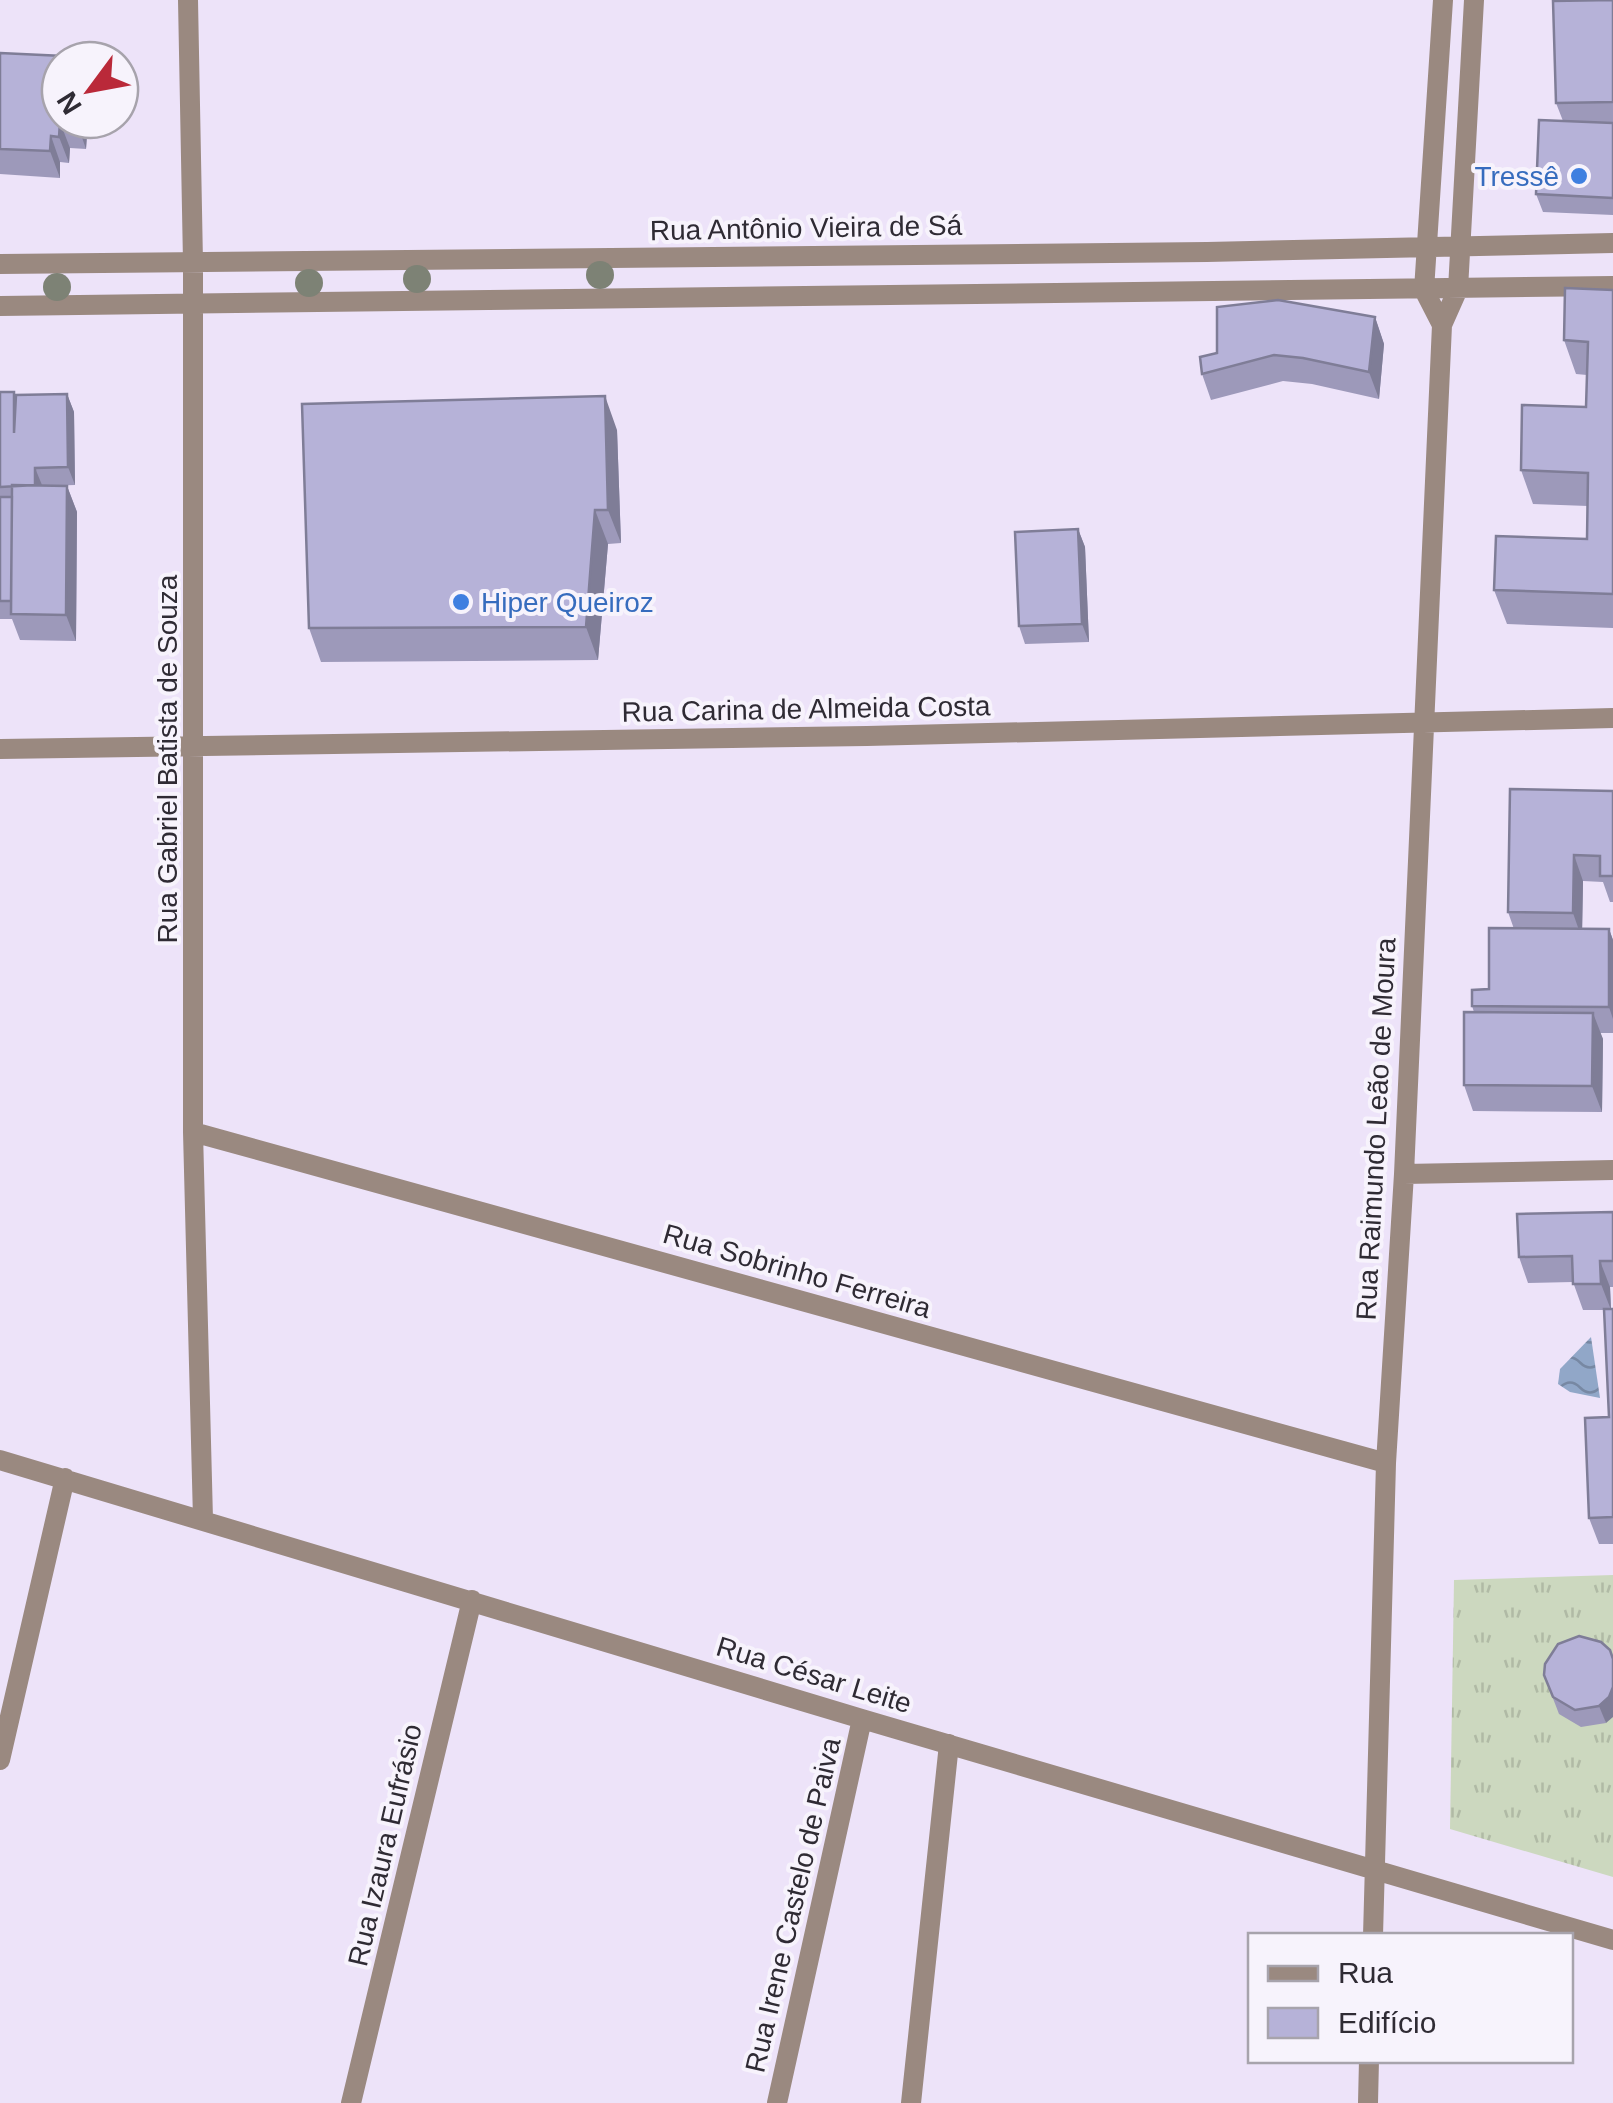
<svg xmlns="http://www.w3.org/2000/svg" width="1613" height="2103" viewBox="0 0 1613 2103" font-family="Helvetica,sans-serif">
	<style>
		.grass { fill: url(#grass-tufts) }
		.water { fill: url(#water-waves) }
		.lines { fill: none; stroke-linecap: round; stroke-linejoin: round }
		.minor { stroke: #9a8980; stroke-width: 20 }
		.tree { fill: #7d8275 }
		.wall { fill: #9d99ba }
		.shaded-wall { fill: #7f7d97 }
		.building { fill: #b6b2d8; stroke: #7f7d97; stroke-width: 2.5 }
		.shop-dot { fill: #3f7fe0; stroke: #f7f3fc; stroke-width: 4 }
		.labels { text-anchor: middle; dominant-baseline: central; stroke-width: 8; stroke-linejoin: round; paint-order: stroke }
		.shop-label { font-size: 28px; fill: #366cbe; stroke: #f7f3fc; text-anchor: end }
		.street-label { font-size: 28px; fill: #2f2b34; stroke: #f7f3fc }
	</style>
	<defs>
		<pattern id="grass-tufts" width="24" height="20" patternUnits="userSpaceOnUse" patternTransform="scale(2.5)"><rect width="24" height="20" fill="#ccd8bf"/><path d="M3 7l-1-3M5 7V3M7 7l1-3M15 17l-1-3M17 17v-4M19 17l1-3" fill="none" stroke="#b0baa5"/></pattern>
		<pattern id="water-waves" width="16" height="10" patternUnits="userSpaceOnUse" patternTransform="scale(2.5)"><rect width="16" height="10" fill="#91a7c8"/><path d="M0 5q4-4 8 0t8 0" fill="none" stroke="#7788a3"/></pattern>
	</defs>
	<rect width="100%" height="100%" fill="#ede3f9"/>
	<path class="grass" d="M 1613,1575 L 1613,1877 L 1450,1829 L 1454,1580 Z"/>
	<path class="water" d="M 1591,1337 L 1600,1398 L 1570,1392 L 1558,1384 L 1560,1369 Z"/>
	<g class="lines">
		<path class="minor" d="M 188,0 L 193,262 L 193,1132 L 203,1519
			M 0,264 L 1207,252 L 1613,243
			M 0,306 L 1613,286
			M 1442,325 L 1424,290 L 1443,0
			M 0,749 L 867,736 L 1613,718
			M 193,1132 L 1386,1463
			M 1404,1174 L 1613,1170
			M 0,1460 L 862,1719 L 1613,1940
			M 0,1760 L 65,1478
			M 1373,1936 L 1386,1463 L 1404,1174 L 1442,325 L 1458,289 L 1474,0
			M 351,2103 L 472,1600
			M 777,2103 L 862,1719
			M 911,2103 L 949,1744
			M 1368,2103 L 1369,2060"/>
	</g>
	<g class="tree">
		<circle cx="600" cy="275" r="14"/>
		<circle cx="417" cy="279" r="14"/>
		<circle cx="309" cy="283" r="14"/>
		<circle cx="57" cy="287" r="14"/>
	</g>
	<path class="wall" d="M 1613,0 L 1613,215 L 1543,212 L 1536,194 L 1563,121 L 1556,103 Z
		M 0,53 L 60,60 L 88,120 L 86,149 L 70,148 L 69,163 L 60,162 L 60,178 L 0,174 Z
		M 1613,290 L 1613,628 L 1507,624 L 1494,590 L 1587,539 L 1588,506 L 1533,504 L 1521,470 L 1586,407 L 1587,375 L 1576,374 L 1564,340 Z
		M 1375,317 L 1384,344 L 1379,399 L 1312,384 L 1283,381 L 1211,400 L 1202,374 Z
		M 0,392 L 16,398 L 67,394 L 74,412 L 75,485 L 42,486 L 67,486 L 77,512 L 76,641 L 20,640 L 12,619 L 0,619 Z
		M 617,430 L 621,543 L 608,544 L 598,660 L 321,662 L 309,628 Z
		M 1078,529 L 1085,547 L 1089,642 L 1025,644 L 1019,626 Z
		M 1613,791 L 1613,902 L 1610,902 L 1603,882 L 1583,881 L 1582,929 L 1609,929 L 1613,940 L 1613,1033 L 1600,1033 L 1603,1039 L 1602,1112 L 1473,1111 L 1464,1085 L 1474,1012 L 1472,1006 L 1489,989 L 1514,929 L 1508,912 Z
		M 1613,1212 L 1613,1287 L 1610,1287 L 1611,1309 L 1613,1309 L 1613,1544 L 1599,1544 L 1589,1518 L 1609,1417 L 1604,1310 L 1583,1310 L 1573,1282 L 1528,1283 L 1519,1257 Z
		M 1579,1636 L 1606,1723 L 1581,1727 L 1559,1714 L 1544,1675 Z"/>
	<path class="shaded-wall" d="M 77,120 L 88,120 L 86,149 L 77,123 Z
		M 60,122 L 70,148 L 69,163 L 59,137 Z
		M 51,136 L 60,162 L 60,178 L 50,151 Z
		M 1375,317 L 1384,344 L 1379,399 L 1369,372 Z
		M 67,394 L 74,412 L 75,485 L 68,467 Z
		M 605,396 L 617,430 L 621,543 L 608,510 Z
		M 35,468 L 42,485 L 42,502 L 35,485 Z
		M 67,486 L 77,512 L 76,641 L 66,615 Z
		M 595,510 L 608,544 L 598,660 L 586,627 Z
		M 1078,529 L 1085,547 L 1089,642 L 1082,624 Z
		M 1574,855 L 1583,881 L 1582,939 L 1573,913 Z
		M 1609,929 L 1613,940 L 1613,1019 L 1609,1007 Z
		M 1593,1013 L 1603,1039 L 1602,1112 L 1592,1086 Z
		M 1600,1261 L 1610,1287 L 1611,1310 L 1601,1284 Z
		M 1613,1687 L 1613,1717 L 1606,1723 L 1599,1706 Z"/>
	<path class="building" d="M 1613,0 L 1613,102 L 1556,103 L 1553,1 Z
		M 0,53 L 63,56 L 63,60 L 60,60 L 60,120 L 77,120 L 77,123 L 60,122 L 59,137 L 51,136 L 50,151 L 0,149 Z
		M 1539,120 L 1613,123 L 1613,198 L 1536,194 Z
		M 1565,288 L 1613,290 L 1613,594 L 1494,590 L 1496,536 L 1587,539 L 1588,473 L 1521,470 L 1522,405 L 1586,407 L 1588,342 L 1564,340 Z
		M 1278,300 L 1375,317 L 1369,372 L 1303,358 L 1274,355 L 1202,374 L 1200,357 L 1217,353 L 1217,307 Z
		M 0,392 L 14,392 L 14,433 L 16,395 L 67,394 L 68,467 L 35,468 L 35,485 L 0,487 Z
		M 605,396 L 608,510 L 595,510 L 586,627 L 309,628 L 302,404 Z
		M 12,485 L 67,486 L 66,615 L 11,614 Z
		M 0,497 L 12,497 L 11,601 L 0,601 Z
		M 1078,529 L 1082,624 L 1019,626 L 1015,532 Z
		M 1510,789 L 1613,791 L 1613,876 L 1600,876 L 1600,856 L 1574,855 L 1573,913 L 1508,912 Z
		M 1489,928 L 1609,929 L 1609,1007 L 1472,1006 L 1472,990 L 1489,989 Z
		M 1464,1012 L 1593,1013 L 1592,1086 L 1464,1085 Z
		M 1613,1212 L 1613,1261 L 1600,1261 L 1601,1284 L 1573,1284 L 1572,1256 L 1519,1257 L 1517,1214 Z
		M 1604,1309 L 1613,1309 L 1613,1517 L 1589,1518 L 1585,1418 L 1609,1417 Z
		M 1579,1636 L 1601,1642 L 1610,1650 L 1613,1659 L 1613,1687 L 1609,1697 L 1599,1706 L 1575,1710 L 1553,1697 L 1544,1675 L 1545,1664 L 1558,1644 Z"/>
	<g class="shop-dot">
		<circle cx="1579" cy="176" r="10"/>
		<circle cx="461" cy="602" r="10"/>
	</g>
	<g class="labels">
		<g class="shop-label">
			<text x="1559" y="176">Tressê</text>
			<text x="481" y="602" text-anchor="start">Hiper Queiroz</text>
		</g>
		<g class="street-label">
			<text transform="translate(806 228) rotate(-1)">Rua Antônio Vieira de Sá</text>
			<text transform="translate(806 709) rotate(-1)">Rua Carina de Almeida Costa</text>
			<text transform="translate(167 759) rotate(-90)">Rua Gabriel Batista de Souza</text>
			<text transform="translate(1376 1129) rotate(-87)">Rua Raimundo Leão de Moura</text>
			<text transform="translate(797 1271) rotate(16)">Rua Sobrinho Ferreira</text>
			<text transform="translate(814 1675) rotate(17)">Rua César Leite</text>
			<text transform="translate(385 1845) rotate(-77)">Rua Izaura Eufrásio</text>
			<text transform="translate(793 1905) rotate(-77)">Rua Irene Castelo de Paiva</text>
		</g>
	</g>
	<rect x="1248" y="1933" width="325" height="130" fill="#f7f3fc" stroke="#a7a3ac" stroke-width="2.5"/>
	<rect x="1268" y="1966" width="50" height="15" fill="#9a8980" stroke="#a7a3ac" stroke-width="2.5"/>
	<text x="1338" y="1983" font-size="30" fill="#2f2b34">Rua</text>
	<rect x="1268" y="2008" width="50" height="30" fill="#b6b2d8" stroke="#a7a3ac" stroke-width="2.5"/>
	<text x="1338" y="2033" font-size="30" fill="#2f2b34">Edifício</text>
	<g transform="translate(90 90) rotate(238)"><circle r="48" fill="#f7f3fc" stroke="#a7a3ac" stroke-width="2.5"/>
	<path d="M0-8L18 38L0 25L-18 38Z" fill="#ba2939"/>
	<text y="-15" font-size="28" font-weight="bold" text-anchor="middle" fill="#2f2b34">N</text>
	</g>
</svg>
